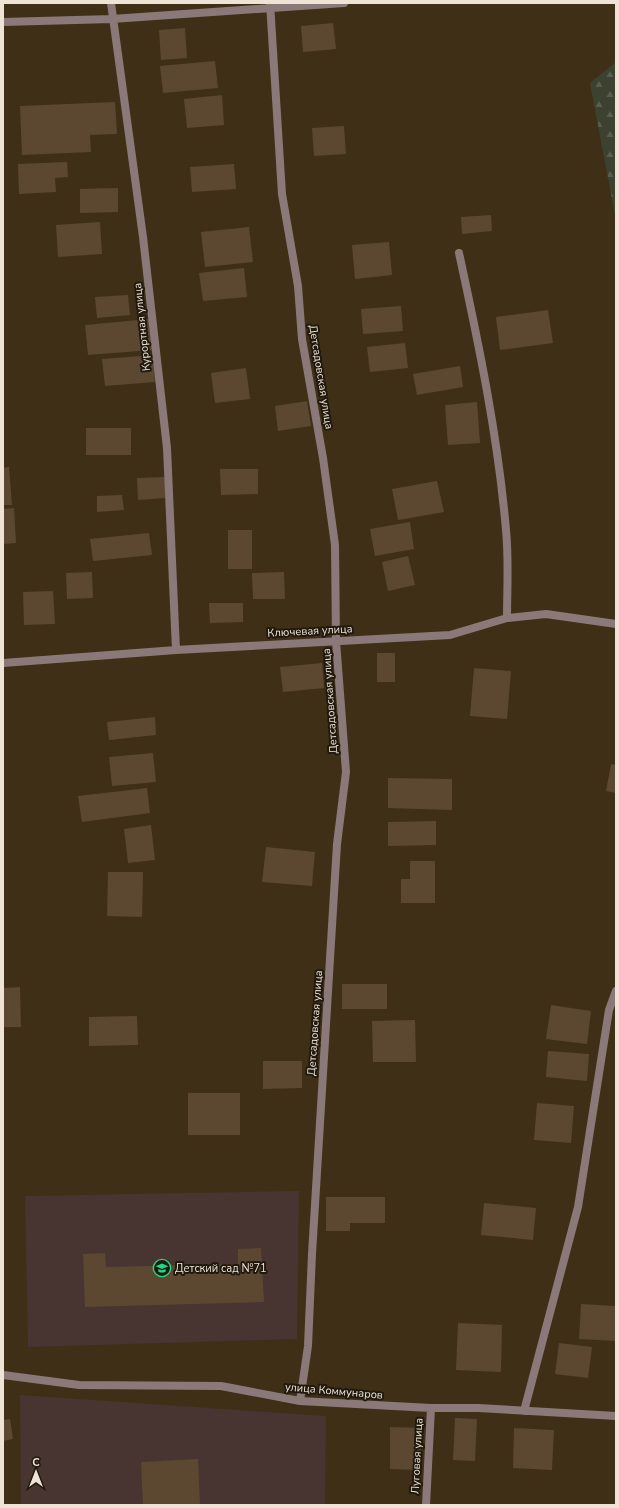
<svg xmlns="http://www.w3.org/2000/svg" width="619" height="1508" viewBox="0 0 619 1508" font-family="'Nunito Sans',sans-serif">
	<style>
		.education { fill: #483430 }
		.forest { fill: url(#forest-firs) }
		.building { fill: #5c4831 }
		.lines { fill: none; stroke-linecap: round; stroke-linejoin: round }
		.service { stroke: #8b7979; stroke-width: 8 }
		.minor { stroke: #8b7979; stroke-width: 8 }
		.labels { text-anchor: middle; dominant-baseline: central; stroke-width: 4; stroke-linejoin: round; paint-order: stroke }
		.street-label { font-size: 11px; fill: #eee3d5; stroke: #20190e }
		.poi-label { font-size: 11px; fill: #eee3d5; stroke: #20190e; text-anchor: start }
	</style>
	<defs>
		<pattern id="forest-firs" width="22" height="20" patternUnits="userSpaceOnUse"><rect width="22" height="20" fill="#3d4230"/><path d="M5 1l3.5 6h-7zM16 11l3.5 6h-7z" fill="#595d4d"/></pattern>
	</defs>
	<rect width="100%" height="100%" fill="#3f2f17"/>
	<path class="education" d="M 299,1191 L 297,1339 L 28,1347 L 25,1196 Z
		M 20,1395 L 326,1416 L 325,1505 L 21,1505 Z"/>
	<path class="forest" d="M 616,62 L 616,220 L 590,83 Z"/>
	<path class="building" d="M 333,23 L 336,49 L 303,52 L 301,26 Z
		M 185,28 L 187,58 L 161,60 L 159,30 Z
		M 215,61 L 218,88 L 163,93 L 160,66 Z
		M 222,95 L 224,125 L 187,128 L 184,99 Z
		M 115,102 L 117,134 L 90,135 L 91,152 L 22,155 L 20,106 Z
		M 344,126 L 346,154 L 314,156 L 312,128 Z
		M 67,162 L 68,177 L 55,178 L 56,192 L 19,194 L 18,164 Z
		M 234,164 L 236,189 L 192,192 L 190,167 Z
		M 118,188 L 118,212 L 80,213 L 80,189 Z
		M 491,215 L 492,231 L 462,234 L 461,217 Z
		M 100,222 L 102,254 L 58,257 L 56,225 Z
		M 249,227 L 253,262 L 205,267 L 201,232 Z
		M 389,242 L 392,275 L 355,279 L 352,245 Z
		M 244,268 L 247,297 L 203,301 L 199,273 Z
		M 128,295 L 130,315 L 97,318 L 95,297 Z
		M 401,306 L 403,331 L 363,334 L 361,309 Z
		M 548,310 L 553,343 L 500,350 L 496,317 Z
		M 149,319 L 152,350 L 88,355 L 85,325 Z
		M 405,343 L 408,368 L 370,372 L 367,347 Z
		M 153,355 L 155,382 L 105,386 L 102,359 Z
		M 460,366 L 463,387 L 417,395 L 413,374 Z
		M 246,368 L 250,399 L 215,403 L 211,373 Z
		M 307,401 L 311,426 L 278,431 L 275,406 Z
		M 477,402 L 480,443 L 448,445 L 445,405 Z
		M 86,428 L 131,428 L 131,455 L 86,455 Z
		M 9,467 L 12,505 L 3,505 L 3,468 Z
		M 220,469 L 258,469 L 258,494 L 221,495 Z
		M 165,477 L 166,498 L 138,500 L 137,478 Z
		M 437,481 L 444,512 L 398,520 L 392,489 Z
		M 122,495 L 124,510 L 97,512 L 97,496 Z
		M 14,508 L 16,543 L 3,544 L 3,509 Z
		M 410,522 L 414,549 L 375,556 L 370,529 Z
		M 228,530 L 252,530 L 252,569 L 228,569 Z
		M 149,533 L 152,555 L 93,561 L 90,539 Z
		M 408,556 L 415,585 L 388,591 L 382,562 Z
		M 92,572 L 93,598 L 67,599 L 66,573 Z
		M 284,572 L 285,599 L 253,599 L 252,573 Z
		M 53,591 L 55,624 L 24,625 L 23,592 Z
		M 209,603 L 243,603 L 243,622 L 210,623 Z
		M 377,653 L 395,653 L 395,682 L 377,682 Z
		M 322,663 L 324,688 L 283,692 L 280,667 Z
		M 474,668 L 511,671 L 507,719 L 470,716 Z
		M 155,717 L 156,735 L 109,740 L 107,722 Z
		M 153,753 L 156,782 L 112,786 L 109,757 Z
		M 611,764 L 616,765 L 616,793 L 606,791 Z
		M 388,778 L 452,779 L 452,810 L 388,808 Z
		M 147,788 L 150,813 L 82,822 L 78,796 Z
		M 436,821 L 436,845 L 388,846 L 388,822 Z
		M 151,825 L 155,860 L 128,863 L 124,829 Z
		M 266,847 L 315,852 L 312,886 L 262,882 Z
		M 410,861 L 435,861 L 435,903 L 401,903 L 401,879 L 410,879 Z
		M 108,872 L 143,872 L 142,917 L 107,916 Z
		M 342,984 L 387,984 L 387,1009 L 342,1009 Z
		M 20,987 L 21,1027 L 3,1027 L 3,988 Z
		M 551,1005 L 591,1011 L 587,1044 L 546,1039 Z
		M 137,1016 L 138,1045 L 89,1046 L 89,1017 Z
		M 415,1020 L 416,1062 L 373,1062 L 372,1021 Z
		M 548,1051 L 589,1054 L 587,1081 L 546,1077 Z
		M 263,1061 L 302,1061 L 302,1088 L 263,1089 Z
		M 188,1093 L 240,1093 L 240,1135 L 188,1135 Z
		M 537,1103 L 574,1106 L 571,1143 L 534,1140 Z
		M 326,1197 L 385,1197 L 385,1223 L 350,1223 L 350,1231 L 326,1231 Z
		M 484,1203 L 536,1208 L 533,1240 L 481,1235 Z
		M 261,1248 L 264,1302 L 85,1307 L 83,1254 L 105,1253 L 106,1267 L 238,1264 L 238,1249 Z
		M 581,1304 L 616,1306 L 616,1341 L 579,1339 Z
		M 458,1323 L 502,1325 L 501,1372 L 456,1370 Z
		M 559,1343 L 592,1347 L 588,1378 L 555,1374 Z
		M 455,1418 L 477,1419 L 475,1461 L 453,1460 Z
		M 10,1419 L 13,1439 L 3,1441 L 3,1420 Z
		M 390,1427 L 421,1428 L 420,1470 L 390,1469 Z
		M 514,1428 L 554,1430 L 552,1470 L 513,1468 Z
		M 198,1459 L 200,1505 L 143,1505 L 141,1462 Z"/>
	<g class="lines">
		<path class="service" d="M 459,253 C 479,345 498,437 506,530 C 509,560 507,589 507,618"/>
		<path class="minor" d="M 111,3 L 143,237 L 167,448 L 176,650
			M 270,3 L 282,194 L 298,286 L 302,339 L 323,458 L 335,545 L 336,641 L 346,772 L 337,844 L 312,1254 L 308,1346 L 300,1401
			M 3,22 L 112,19 L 344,3
			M 3,663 L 176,650 L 450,635 L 507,618 L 546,614 L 616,624
			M 3,1375 L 79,1385 L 221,1386 L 300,1401 L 431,1408 L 478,1408 L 616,1416
			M 524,1411 L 578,1207 L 609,1010 L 616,991
			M 426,1505 L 431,1408"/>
	</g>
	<defs>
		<symbol id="school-ring" viewBox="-11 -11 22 22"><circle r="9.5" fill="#20190e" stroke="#20d887" stroke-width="1.5"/><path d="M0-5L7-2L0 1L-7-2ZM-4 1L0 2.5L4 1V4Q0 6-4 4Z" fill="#20d887"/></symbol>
	</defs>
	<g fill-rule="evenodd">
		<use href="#school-ring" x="152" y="1258" width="20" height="20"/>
	</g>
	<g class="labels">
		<g class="street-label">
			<text transform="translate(142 327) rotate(-96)">Курортная улица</text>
			<text transform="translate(321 377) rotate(81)">Детсадовская улица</text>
			<text transform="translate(310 631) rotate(-3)">Ключевая улица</text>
			<text transform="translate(330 701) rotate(-94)">Детсадовская улица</text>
			<text transform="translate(315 1023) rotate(-86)">Детсадовская улица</text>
			<text transform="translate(334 1391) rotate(5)">улица Коммунаров</text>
			<text transform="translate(417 1456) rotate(-87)">Луговая улица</text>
		</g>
		<g class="poi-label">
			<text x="175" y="1268">Детский сад №71</text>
		</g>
	</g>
	<rect width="619" height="1508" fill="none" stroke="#eee3d5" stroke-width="8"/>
	<g transform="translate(36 1472)" stroke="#20190e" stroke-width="3" paint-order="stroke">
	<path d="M0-3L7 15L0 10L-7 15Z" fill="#eee3d5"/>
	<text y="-6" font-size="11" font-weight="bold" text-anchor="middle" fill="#eee3d5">С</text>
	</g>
</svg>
